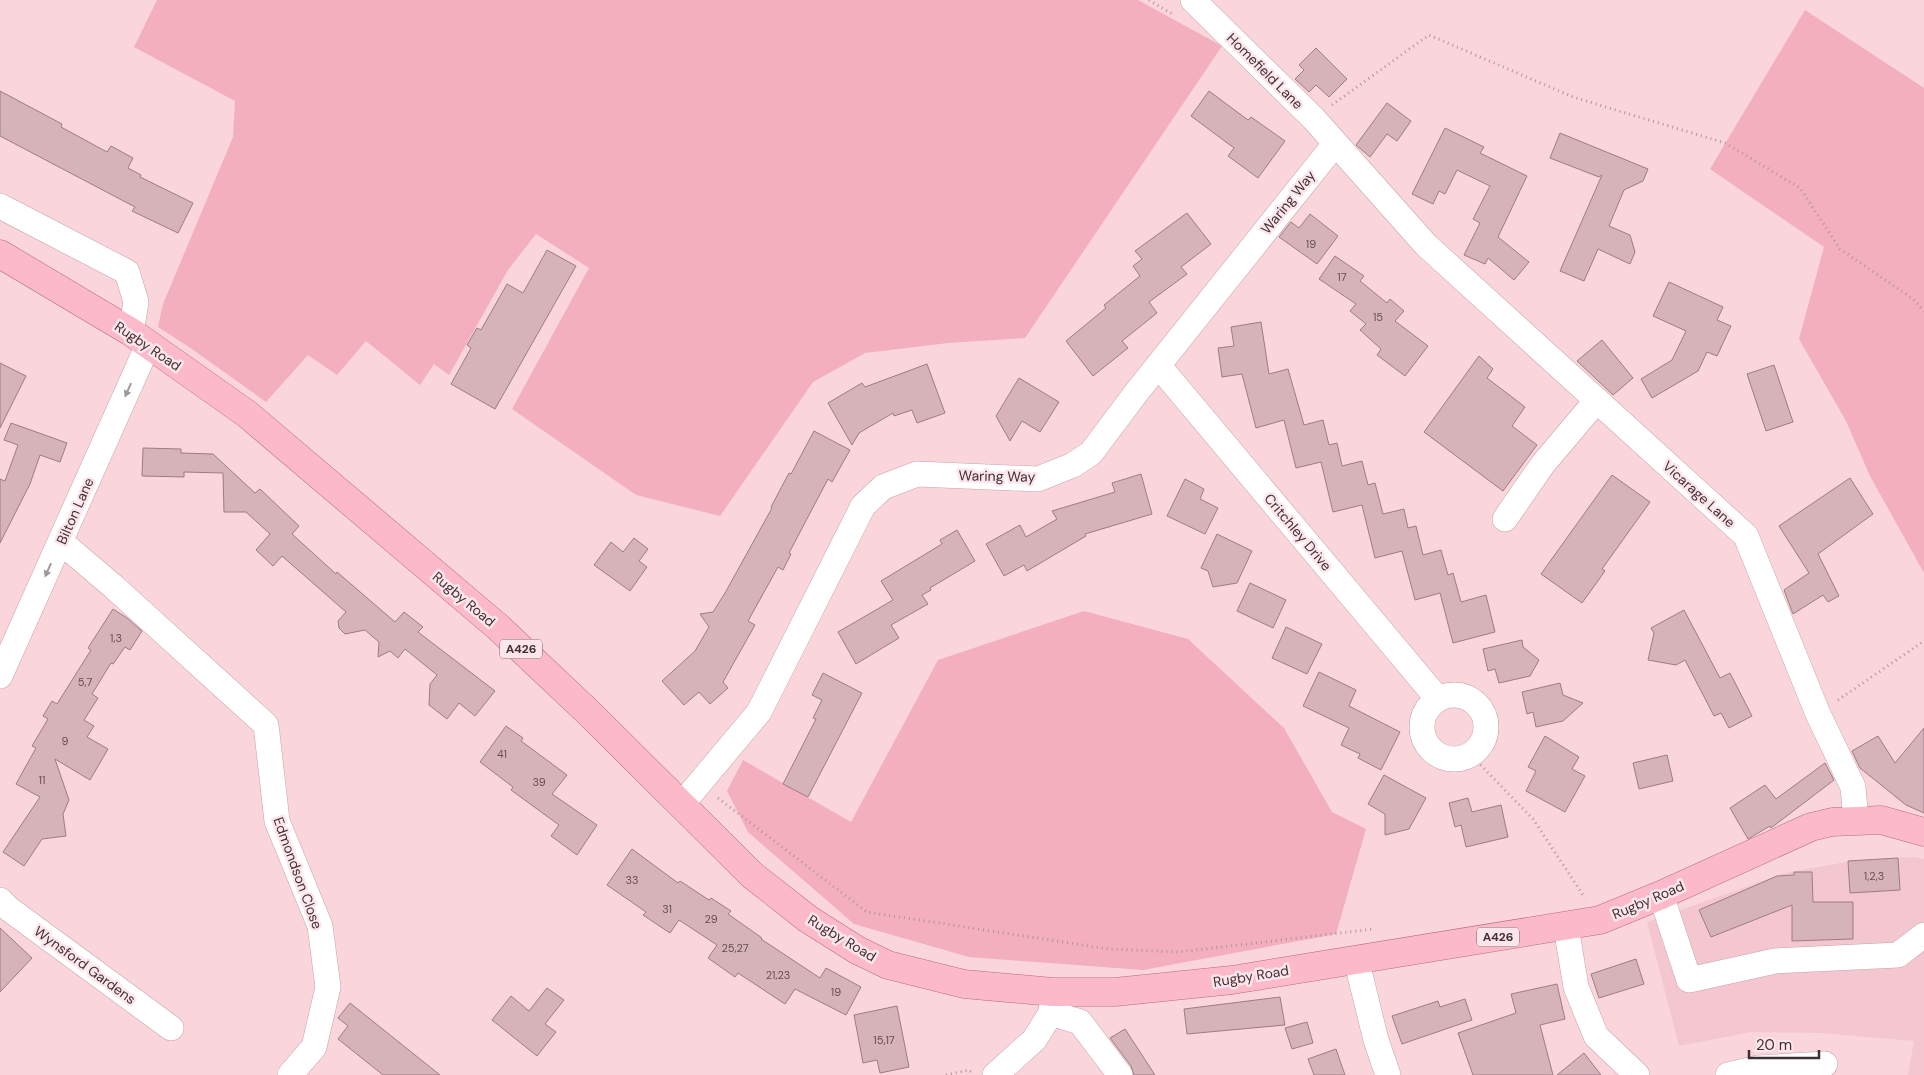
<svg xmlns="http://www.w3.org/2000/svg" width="1924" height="1075" viewBox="0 0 1924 1075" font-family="'DM Sans',sans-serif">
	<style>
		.built { fill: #f4c7d0 }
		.green { fill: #f3afbd }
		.building { fill: #d6b2b9; stroke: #9e7c83 }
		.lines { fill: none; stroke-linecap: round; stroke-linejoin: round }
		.minor-casing { stroke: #c7a3aa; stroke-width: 26 }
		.major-casing { stroke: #b76b7d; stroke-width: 29 }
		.path { stroke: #b1959a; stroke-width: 3; stroke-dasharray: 1 4; stroke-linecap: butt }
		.minor { stroke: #fff; stroke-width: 25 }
		.major { stroke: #fbb9c9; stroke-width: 28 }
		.oneway { fill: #9f9899 }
		.labels { text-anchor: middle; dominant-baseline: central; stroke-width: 5; stroke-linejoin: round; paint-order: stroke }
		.number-label { font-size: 11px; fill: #655054 }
		.shield { fill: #fde6eb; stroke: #78676a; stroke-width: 1 }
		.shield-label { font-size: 12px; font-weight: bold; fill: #3f3033 }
		.street-label { font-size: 14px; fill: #3f3033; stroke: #fde6eb }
	</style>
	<rect width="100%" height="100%" fill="#fad5dc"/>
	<path class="built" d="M 1915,857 L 1924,859 L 1924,1075 L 1908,1075 L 1914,1041 L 1821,1033 L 1751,1032 L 1679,1046 L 1647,922 L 1785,873 L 1857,860 Z"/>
	<path class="green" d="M 157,0 L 1138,0 L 1222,46 L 1025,338 L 948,343 L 865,353 L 813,382 L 720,516 L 636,495 L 512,409 L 589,268 L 536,234 L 508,270 L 449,375 L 434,364 L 420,385 L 366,341 L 337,375 L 308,355 L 266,402 L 192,349 L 158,327 L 163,304 L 233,137 L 235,101 L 134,47 Z
		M 1805,10 L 1924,88 L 1924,573 L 1870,476 L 1846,421 L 1799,339 L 1824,247 L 1710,169 Z
		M 1084,611 L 1188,639 L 1284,728 L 1332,812 L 1366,829 L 1336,934 L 1143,970 L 969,957 L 854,924 L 748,832 L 727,791 L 743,760 L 851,822 L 938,660 Z"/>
	<path class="building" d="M 1316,48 L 1347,79 L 1329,97 L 1316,85 L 1309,92 L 1295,79 L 1304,70 L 1299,65 Z
		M 0,91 L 62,124 L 61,127 L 107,152 L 111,146 L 133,158 L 128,168 L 141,175 L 140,177 L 193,203 L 178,233 L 132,211 L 135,207 L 0,136 Z
		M 1209,91 L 1248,120 L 1251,117 L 1285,141 L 1258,178 L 1228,156 L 1234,148 L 1191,116 Z
		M 1387,103 L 1411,121 L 1397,141 L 1387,134 L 1370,157 L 1356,145 Z
		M 1445,128 L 1484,147 L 1480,153 L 1527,176 L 1498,237 L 1529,262 L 1514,280 L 1488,258 L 1485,264 L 1464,255 L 1480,223 L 1473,219 L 1490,186 L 1457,170 L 1445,194 L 1439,191 L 1433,204 L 1412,194 Z
		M 1560,133 L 1648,169 L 1643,181 L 1624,190 L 1609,226 L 1630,235 L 1635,252 L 1630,264 L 1598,249 L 1584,281 L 1560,271 L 1602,175 L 1599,177 L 1550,158 Z
		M 1187,213 L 1211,244 L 1181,267 L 1187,274 L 1149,302 L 1157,313 L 1122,341 L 1128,348 L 1093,376 L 1066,341 L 1106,308 L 1104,305 L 1140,276 L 1133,266 L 1142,259 L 1135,251 Z
		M 1310,214 L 1338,236 L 1317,264 L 1279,237 L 1291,222 L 1299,228 Z
		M 547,250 L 576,266 L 495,409 L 451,384 L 471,348 L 467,345 L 477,328 L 481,330 L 507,284 L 523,293 Z
		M 1335,256 L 1364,276 L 1360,281 L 1387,303 L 1390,299 L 1404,311 L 1395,321 L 1428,346 L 1405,376 L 1377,355 L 1381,349 L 1360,330 L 1366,324 L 1350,311 L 1356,304 L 1319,279 Z
		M 1669,282 L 1723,307 L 1717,320 L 1731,326 L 1717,356 L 1707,352 L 1698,371 L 1652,398 L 1641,379 L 1672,360 L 1686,331 L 1653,316 Z
		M 1261,322 L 1269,374 L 1288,369 L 1304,425 L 1323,420 L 1329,445 L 1337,443 L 1342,466 L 1362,461 L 1368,485 L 1375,483 L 1383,514 L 1404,509 L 1408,528 L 1416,526 L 1423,555 L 1441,550 L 1448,575 L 1453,573 L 1461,602 L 1486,595 L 1495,632 L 1453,643 L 1440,593 L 1415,600 L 1402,551 L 1375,558 L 1362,505 L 1333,512 L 1321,462 L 1296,468 L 1284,420 L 1256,428 L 1242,374 L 1222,377 L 1218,348 L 1234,346 L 1231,327 Z
		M 1602,340 L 1633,378 L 1613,395 L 1577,361 Z
		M 1479,356 L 1493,369 L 1487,378 L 1525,407 L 1512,426 L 1537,445 L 1503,491 L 1424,432 Z
		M 0,363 L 26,376 L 0,428 Z
		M 927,364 L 945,413 L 917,423 L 912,410 L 894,416 L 893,413 L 859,433 L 852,445 L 828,403 L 862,383 L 865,387 Z
		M 1774,365 L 1793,422 L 1766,431 L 1747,374 Z
		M 1019,378 L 1059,402 L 1040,432 L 1022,421 L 1010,441 L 996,416 Z
		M 11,423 L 67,443 L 60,462 L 40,455 L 30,484 L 0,543 L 0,479 L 5,481 L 18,445 L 4,440 Z
		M 814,431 L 850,450 L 832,482 L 828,479 L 789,553 L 791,554 L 783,570 L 778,567 L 748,621 L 755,625 L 723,682 L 728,688 L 710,704 L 699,692 L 684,705 L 662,681 L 695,651 L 709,627 L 700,614 L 713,612 L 725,593 L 772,508 L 771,507 L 789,473 L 791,474 Z
		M 143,448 L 181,449 L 181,453 L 213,454 L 255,493 L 260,489 L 299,526 L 292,534 L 336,574 L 337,572 L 395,622 L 404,612 L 423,627 L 418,632 L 495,691 L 475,716 L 459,703 L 447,719 L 429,705 L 430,684 L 437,675 L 405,649 L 398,658 L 390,651 L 378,657 L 379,642 L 365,630 L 345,634 L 339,628 L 338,621 L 346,612 L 282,556 L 273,566 L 256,550 L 270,534 L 246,512 L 224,512 L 223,473 L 184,472 L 184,477 L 142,476 Z
		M 1141,474 L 1152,514 L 1085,534 L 1086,536 L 1027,571 L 1024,565 L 1004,576 L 986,544 L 1020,525 L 1026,537 L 1057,519 L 1052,511 L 1115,492 L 1112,483 Z
		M 1612,475 L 1650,502 L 1602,569 L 1605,571 L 1582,603 L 1541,574 Z
		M 1850,478 L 1873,514 L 1818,554 L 1839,596 L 1828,602 L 1823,595 L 1793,614 L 1784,590 L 1809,573 L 1779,526 Z
		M 1185,479 L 1204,489 L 1200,499 L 1218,508 L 1205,534 L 1167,516 Z
		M 957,530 L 975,561 L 930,588 L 931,590 L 922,595 L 928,604 L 891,625 L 899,638 L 856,664 L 838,632 L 893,600 L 881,581 L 942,544 L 940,540 Z
		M 1217,534 L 1252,551 L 1237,583 L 1213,587 L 1208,571 L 1201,568 Z
		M 634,538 L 648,549 L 639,561 L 647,567 L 630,591 L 594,565 L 611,542 L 623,552 Z
		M 1250,583 L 1286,600 L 1273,628 L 1237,611 Z
		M 113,609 L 127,618 L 142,631 L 130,650 L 125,647 L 113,664 L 111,663 L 92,694 L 98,698 L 84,720 L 94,726 L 87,737 L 108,749 L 90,780 L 55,759 L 69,800 L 63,814 L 66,836 L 42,839 L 24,866 L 3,852 L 40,797 L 16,784 L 36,748 L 32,746 L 48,719 L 43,716 L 52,701 L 57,704 L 91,650 L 88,648 Z
		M 1684,610 L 1720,678 L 1730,673 L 1752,716 L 1729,728 L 1721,713 L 1714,716 L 1685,660 L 1676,665 L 1648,660 L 1654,633 L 1651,628 Z
		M 1286,627 L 1322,644 L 1307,674 L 1272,658 Z
		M 1522,640 L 1523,647 L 1539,660 L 1530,676 L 1499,683 L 1495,669 L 1488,671 L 1483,649 Z
		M 1319,672 L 1356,690 L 1349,706 L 1400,732 L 1381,770 L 1358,758 L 1360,754 L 1341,745 L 1349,728 L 1303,706 Z
		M 823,673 L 862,693 L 808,797 L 783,784 L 816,719 L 813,718 L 822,700 L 812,695 Z
		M 1560,683 L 1563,695 L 1583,703 L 1563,721 L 1536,727 L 1533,712 L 1527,714 L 1522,692 Z
		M 506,726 L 523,738 L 521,741 L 567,775 L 552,794 L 597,825 L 577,855 L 551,836 L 559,825 L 511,790 L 513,787 L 480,762 Z
		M 1924,728 L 1924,813 L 1906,805 L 1860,768 L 1852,751 L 1878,736 L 1895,763 Z
		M 1545,736 L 1579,757 L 1572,769 L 1585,776 L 1565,812 L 1526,791 L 1536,771 L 1528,767 Z
		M 1667,755 L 1673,781 L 1639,789 L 1633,763 Z
		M 1825,763 L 1834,780 L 1771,828 L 1770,826 L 1748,839 L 1730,808 L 1765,785 L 1776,799 Z
		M 1384,775 L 1426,798 L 1409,829 L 1385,835 L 1385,814 L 1368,804 Z
		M 1468,798 L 1472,812 L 1501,805 L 1508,837 L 1466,847 L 1461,825 L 1455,827 L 1449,803 Z
		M 632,849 L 678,883 L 680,881 L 709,900 L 711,898 L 731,911 L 728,914 L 762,938 L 761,939 L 820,978 L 826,968 L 861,987 L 846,1015 L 795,989 L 785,1004 L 738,973 L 735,977 L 708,958 L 717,945 L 679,920 L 670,933 L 643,915 L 646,912 L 607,885 Z
		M 1898,858 L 1900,890 L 1850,893 L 1848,861 Z
		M 1794,872 L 1812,872 L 1813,902 L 1853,902 L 1853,939 L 1792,941 L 1792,905 L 1711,937 L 1699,910 L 1777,876 L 1794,875 Z
		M 0,928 L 32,958 L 0,992 Z
		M 1636,959 L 1644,984 L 1599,998 L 1591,974 Z
		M 1557,984 L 1565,1019 L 1540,1025 L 1553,1075 L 1473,1075 L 1458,1033 L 1516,1013 L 1511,994 Z
		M 547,988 L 564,1000 L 545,1024 L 556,1032 L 537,1056 L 492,1020 L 511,996 L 529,1011 Z
		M 1280,997 L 1285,1025 L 1187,1034 L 1184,1009 Z
		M 1465,999 L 1472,1020 L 1402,1044 L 1392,1016 L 1438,1001 L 1440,1007 Z
		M 350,1003 L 440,1075 L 383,1075 L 338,1039 L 348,1026 L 338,1018 Z
		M 897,1006 L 909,1067 L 880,1073 L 877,1060 L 863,1063 L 854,1015 Z
		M 1307,1022 L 1313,1043 L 1292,1049 L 1285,1028 Z
		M 1125,1029 L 1155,1075 L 1134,1075 L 1131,1066 L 1110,1038 Z
		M 1336,1049 L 1345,1075 L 1314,1075 L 1308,1059 Z
		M 1584,1053 L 1601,1075 L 1557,1075 Z"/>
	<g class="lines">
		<defs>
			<path id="minor" d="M 1193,0 L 1314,119 L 1426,245 L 1746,536 L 1818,714 L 1853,787 L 1856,821
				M 0,206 L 127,272 L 136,302 L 131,332
				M 1158,365 L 1438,699
				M 1505,519 L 1543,464 L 1597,400
				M 61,542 L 114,587 L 266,725 L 277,821 L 320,926 L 328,987 L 314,1047 L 290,1075
				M 0,676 L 148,345
				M1422 727a32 32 0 1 1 64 0a32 32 0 1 1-64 0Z
				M 682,804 L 759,712 L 863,506 L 883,487 L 917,474 L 1038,479 L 1073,465 L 1091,453 L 1136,393 L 1335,144
				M 1661,895 L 1689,980 L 1775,961 L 1898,955 L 1924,935
				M 0,900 L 9,909 L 171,1028
				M 1566,927 L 1576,987 L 1596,1036 L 1637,1075
				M 1356,959 L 1376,1040 L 1388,1075
				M 1051,1013 L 1080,1022 L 1120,1075
				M 995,1075 L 1034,1040 L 1051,1013 L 1053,992
				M 1728,1075 L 1758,1068 L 1825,1064"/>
			<path id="major" d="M 0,254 L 131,332 L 247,414 L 498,627 L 589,713 L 752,875 L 808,919 L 857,950 L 888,965 L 964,984 L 1053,992 L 1115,992 L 1232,980 L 1600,920 L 1661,895 L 1811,827 L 1832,822 L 1881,820 L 1924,832"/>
		</defs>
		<use href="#minor" class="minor-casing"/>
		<use href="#major" class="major-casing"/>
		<path class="path" d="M 1149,0 L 1172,14
			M 1332,105 L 1429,35 L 1573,97 L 1725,143 L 1800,188 L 1840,249 L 1913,299 L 1924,311
			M 1838,700 L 1924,641
			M 1470,754 L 1533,819 L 1585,898
			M 718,798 L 867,912 L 1109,949 L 1179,952 L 1374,929
			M 946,1075 L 969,1070 L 971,1072"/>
		<use href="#minor" class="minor"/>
		<use href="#major" class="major"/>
	</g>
	<defs><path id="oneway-solid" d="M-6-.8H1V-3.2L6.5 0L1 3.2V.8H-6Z" transform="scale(1.25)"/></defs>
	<g class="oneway">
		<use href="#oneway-solid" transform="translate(128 390) rotate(114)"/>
		<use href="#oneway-solid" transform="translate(48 570) rotate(114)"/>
	</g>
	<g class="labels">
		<g class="number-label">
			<text x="1311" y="244">19</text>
			<text x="1342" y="277">17</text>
			<text x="1378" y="317">15</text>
			<text x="116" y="638">1,3</text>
			<text x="85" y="682">5,7</text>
			<text x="65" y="741">9</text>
			<text x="502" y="754">41</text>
			<text x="42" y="780">11</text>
			<text x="539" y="782">39</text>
			<text x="1874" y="876">1,2,3</text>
			<text x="632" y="880">33</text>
			<text x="667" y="909">31</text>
			<text x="711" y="919">29</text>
			<text x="735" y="948">25,27</text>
			<text x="778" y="975">21,23</text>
			<text x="836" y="992">19</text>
			<text x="884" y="1040">15,17</text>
		</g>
		<g class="shield">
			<rect x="500" y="639.5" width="42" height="19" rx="4"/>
			<rect x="1477" y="927.5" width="42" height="19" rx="4"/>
		</g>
		<g class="shield-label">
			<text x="521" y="649">A426</text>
			<text x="1498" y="937">A426</text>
		</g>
		<g class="street-label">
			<text transform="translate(1265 71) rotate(45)">Homefield Lane</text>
			<text transform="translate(1288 202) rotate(-51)">Waring Way</text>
			<text transform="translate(148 346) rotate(34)">Rugby Road</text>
			<text transform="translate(997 476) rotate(1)">Waring Way</text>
			<text transform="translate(1699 494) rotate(42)">Vicarage Lane</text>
			<text transform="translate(75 511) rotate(-66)">Bilton Lane</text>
			<text transform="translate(1298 532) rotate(50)">Critchley Drive</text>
			<text transform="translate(464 599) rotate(40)">Rugby Road</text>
			<text transform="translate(298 873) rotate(70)">Edmondson Close</text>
			<text transform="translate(1648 900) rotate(-23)">Rugby Road</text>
			<text transform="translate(842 938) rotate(31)">Rugby Road</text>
			<text transform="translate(85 965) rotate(36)">Wynsford Gardens</text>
			<text transform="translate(1251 976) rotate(-9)">Rugby Road</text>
		</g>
	</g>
	<path d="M1749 1050v8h70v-8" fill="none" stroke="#3f3033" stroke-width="2.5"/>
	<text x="1756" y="1050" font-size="15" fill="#3f3033" stroke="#fde6eb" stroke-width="4" paint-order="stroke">20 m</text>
</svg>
